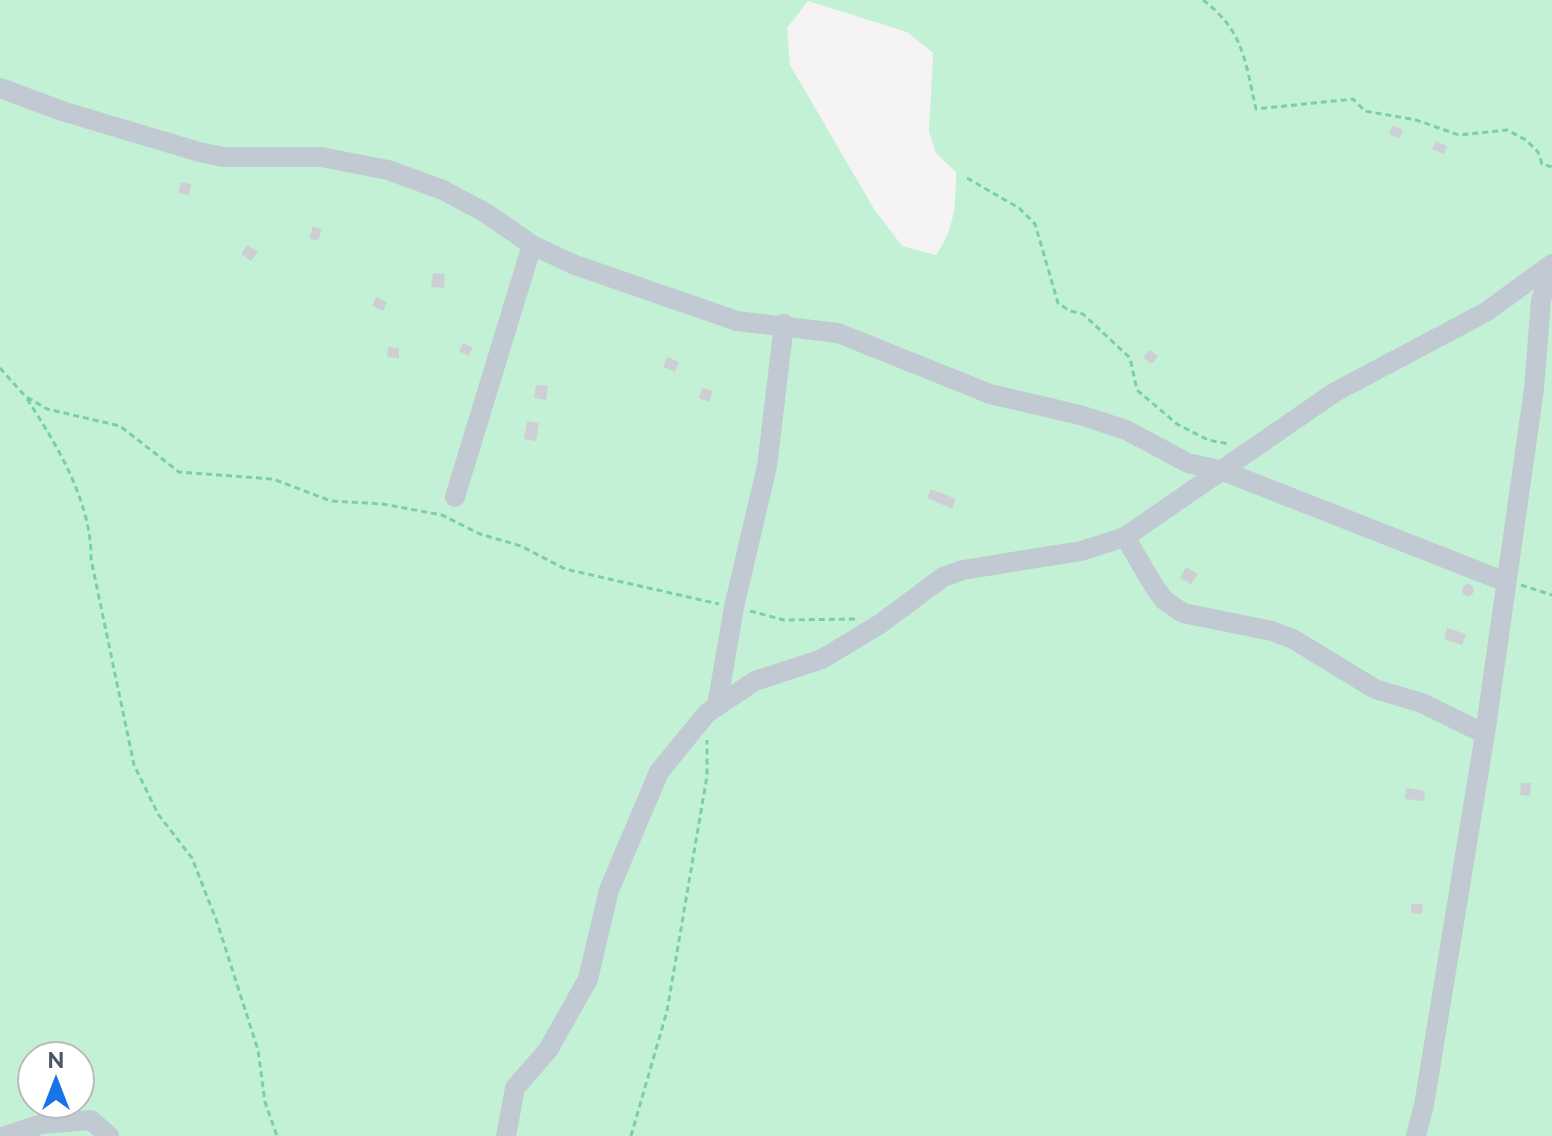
<svg xmlns="http://www.w3.org/2000/svg" width="1552" height="1136" viewBox="0 0 1552 1136" font-family="Raleway,sans-serif">
	<style>
		.green { fill: #c3f1d5; fill-rule: evenodd }
		.building { fill: #cdcfd5 }
		.lines { fill: none; stroke-linecap: round; stroke-linejoin: round }
		.path { stroke: #7ad0a6; stroke-width: 3; stroke-dasharray: 6 4; stroke-linecap: butt }
		.minor { stroke: #c1cad2; stroke-width: 20 }
	</style>
	<rect width="100%" height="100%" fill="#f5f3f3"/>
	<path class="green" d="M 0,0 L 1552,0 L 1552,1136 L 0,1136 ZM 808,1 L 907,32 L 933,53 L 929,132 L 936,153 L 956,172 C 956,204 955,228 936,255 L 902,246 L 874,209 L 790,65 L 787,28 ZM 32,1056 L 80,1056 L 80,1104 L 32,1104 Z"/>
	<path class="building" d="M 1393,125 L 1403,130 L 1399,139 L 1389,134 Z
		M 1436,141 L 1447,146 L 1444,154 L 1432,149 Z
		M 181,182 L 191,184 L 189,195 L 178,193 Z
		M 313,226 L 322,229 L 318,241 L 309,238 Z
		M 247,245 L 258,252 L 251,261 L 241,254 Z
		M 433,273 L 445,274 L 444,288 L 431,287 Z
		M 376,297 L 387,302 L 383,311 L 372,306 Z
		M 463,343 L 473,348 L 468,356 L 459,351 Z
		M 388,347 L 399,348 L 399,358 L 387,357 Z
		M 1149,350 L 1158,356 L 1152,364 L 1143,358 Z
		M 667,357 L 679,362 L 675,372 L 663,367 Z
		M 536,385 L 548,386 L 546,400 L 534,398 Z
		M 702,388 L 713,391 L 709,402 L 699,398 Z
		M 527,421 L 539,423 L 536,441 L 524,439 Z
		M 931,489 L 956,499 L 952,509 L 927,498 Z
		M 1186,567 L 1198,574 L 1191,584 L 1180,578 Z
		M1462 590a6 6 0 1 1 12 0a6 6 0 1 1-12 0Z
		M 1447,628 L 1466,634 L 1462,645 L 1444,639 Z
		M 1521,783 L 1531,783 L 1530,796 L 1520,795 Z
		M 1406,788 L 1425,791 L 1424,801 L 1405,799 Z
		M 1411,904 L 1423,904 L 1422,914 L 1411,913 Z"/>
	<g class="lines">
		<path class="path" d="M 1203,0 C 1244,31 1245,61 1256,109 L 1353,99 L 1365,111 L 1416,120 L 1459,135 L 1507,130 L 1526,140 L 1538,152 L 1542,164 L 1552,167
			M 967,178 L 1019,208 L 1035,224 L 1058,303 L 1070,311 L 1083,314 L 1130,358 L 1137,390 L 1177,424 L 1208,440 L 1229,444
			M 0,368 L 25,396 L 47,409 L 120,426 L 179,472 L 273,479 L 331,501 L 383,504 L 442,515 L 480,534 L 521,546 L 565,569 L 719,604
			M 27,399 C 57,445 92,503 91,559 L 134,765 L 158,814 L 192,858 L 217,922 L 258,1050 L 265,1102 L 277,1136
			M 1521,585 L 1552,595
			M 750,611 L 784,620 L 857,619
			M 631,1136 L 667,1011 L 707,776 L 707,740"/>
		<path class="minor" d="M 0,88 L 62,111 L 199,152 L 223,157 L 321,157 L 388,170 L 443,190 L 486,213 L 532,245 L 575,265 L 737,321 L 838,333 L 990,394 L 1080,415 L 1126,430 L 1188,463 L 1223,471 L 1506,582
			M 455,497 L 532,245
			M 1125,537 L 1154,586 L 1164,600 L 1183,613 L 1272,631 L 1293,639 L 1375,689 L 1422,703 L 1485,734
			M 717,706 L 734,607 L 767,466 L 784,324
			M 5,1136 L 42,1124 L 91,1120 L 109,1136
			M 506,1136 L 515,1088 L 548,1050 L 588,979 L 609,890 L 659,772 L 707,713 L 755,681 L 822,659 L 880,624 L 943,577 L 963,570 L 1081,551 L 1125,537 L 1335,392 L 1486,312 L 1552,264
			M 1416,1136 L 1424,1105 L 1485,734 L 1534,389 L 1541,300 L 1552,269"/>
	</g>
	<g transform="translate(56 1080)"><circle r="38" fill="#ffffff" stroke="#b7bbc0" stroke-width="2"/>
	<path d="M0-6L14 30L0 20L-14 30Z" fill="#1a73e8"/>
	<text y="-12" font-size="22" font-weight="bold" text-anchor="middle" fill="#4a5661">N</text>
	</g>
</svg>
